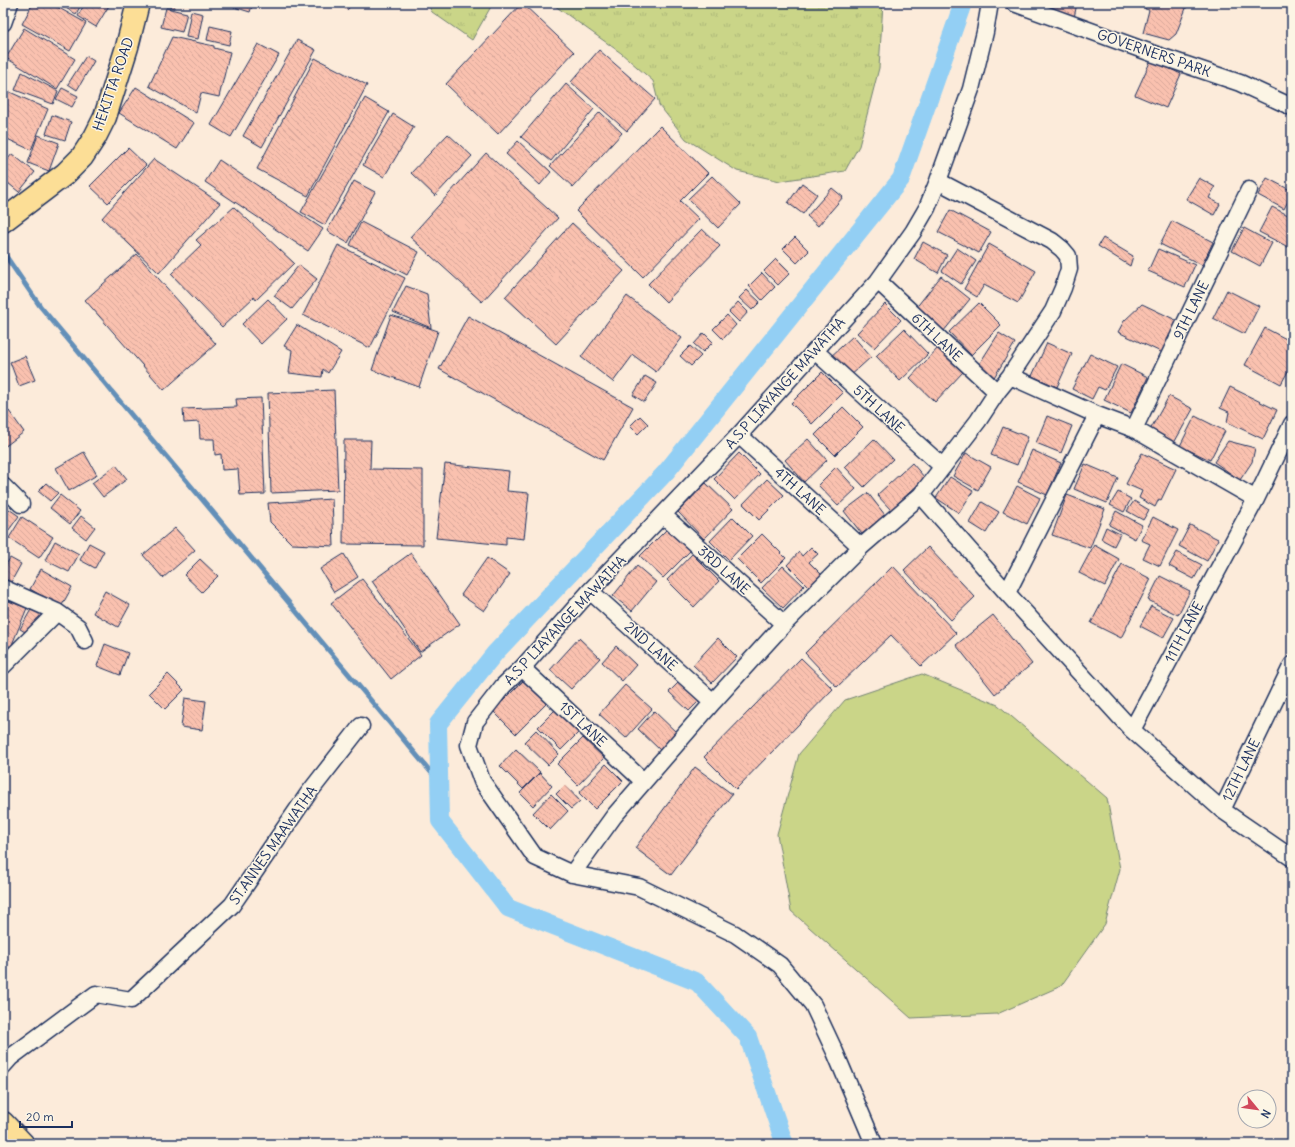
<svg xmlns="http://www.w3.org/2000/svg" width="1295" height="1147" viewBox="0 0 1295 1147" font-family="Delius,sans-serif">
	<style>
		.grass { fill: url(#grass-tufts); stroke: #728273 }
		.park { fill: #cad588; stroke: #728273 }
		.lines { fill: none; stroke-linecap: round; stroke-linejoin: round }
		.stream { stroke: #638fb8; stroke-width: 5 }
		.canal { stroke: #93cff4; stroke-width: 18 }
		.building { fill: url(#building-back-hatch); stroke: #1b2f5e }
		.street-casing { stroke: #1b2f5e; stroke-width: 19 }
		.primary-casing { stroke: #1b2f5e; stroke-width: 25 }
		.highway-casing { stroke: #1b2f5e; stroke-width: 25 }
		.street { stroke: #fcf5e5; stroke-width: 16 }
		.primary { stroke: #fcde96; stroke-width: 22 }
		.highway { stroke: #fcde96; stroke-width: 22 }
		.labels { text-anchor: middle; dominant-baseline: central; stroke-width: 3; stroke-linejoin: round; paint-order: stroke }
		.street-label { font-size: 14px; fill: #1b2f5e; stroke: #fcf5e5 }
	</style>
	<defs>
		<pattern id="grass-tufts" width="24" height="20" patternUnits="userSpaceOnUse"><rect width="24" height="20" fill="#cad588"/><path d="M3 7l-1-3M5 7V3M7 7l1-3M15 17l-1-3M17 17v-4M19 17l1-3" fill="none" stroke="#adb778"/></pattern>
		<pattern id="building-back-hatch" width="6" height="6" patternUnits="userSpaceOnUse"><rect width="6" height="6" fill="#fac1af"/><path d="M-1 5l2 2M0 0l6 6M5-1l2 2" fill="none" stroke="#d6a699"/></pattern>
	</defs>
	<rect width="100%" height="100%" fill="#fcebda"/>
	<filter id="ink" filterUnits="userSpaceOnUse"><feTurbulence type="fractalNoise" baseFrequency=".025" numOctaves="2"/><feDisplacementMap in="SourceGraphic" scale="8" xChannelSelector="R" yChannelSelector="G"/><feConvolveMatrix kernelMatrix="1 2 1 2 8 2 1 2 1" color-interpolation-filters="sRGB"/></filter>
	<g filter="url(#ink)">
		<path class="grass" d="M 427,3 L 493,3 L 472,40 L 432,12 Z
			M 551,3 L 883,3 L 879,68 L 859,146 L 845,171 L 780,181 L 737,171 L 686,139 L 659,105 L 653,81 L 621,53 Z"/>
		<path class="park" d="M 922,674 L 998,705 L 1107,798 L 1120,869 L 1105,924 L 1061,986 L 997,1014 L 911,1018 L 791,911 L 777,834 L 799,754 L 845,700 Z"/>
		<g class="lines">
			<path class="stream" d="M 3,252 L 40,306 L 440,783"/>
			<path class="canal" d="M 786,1144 L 784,1142 L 748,1037 L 697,982 L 508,908 L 440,821 L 438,724 L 495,653 L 666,472 L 901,179 L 963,3"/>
		</g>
		<path class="building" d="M 33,3 L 50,3 L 86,23 L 70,51 L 22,24 Z
			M 57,3 L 82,3 L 76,14 Z
			M 85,3 L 110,4 L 96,27 L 78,16 Z
			M 157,3 L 175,3 L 174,8 Z
			M 221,3 L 253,3 L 250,12 Z
			M 339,3 L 353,3 L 347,10 Z
			M 522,3 L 574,52 L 498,134 L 446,84 Z
			M 1022,3 L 1077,3 L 1074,18 Z
			M 1146,3 L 1188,3 L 1176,34 L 1169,40 L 1143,33 L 1149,10 L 1145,9 Z
			M 166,8 L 187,13 L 182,32 L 161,27 Z
			M 191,11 L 203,14 L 198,39 L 186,37 Z
			M 210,26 L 232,31 L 229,45 L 207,40 Z
			M 24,28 L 75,59 L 57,89 L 6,58 Z
			M 172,37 L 214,46 L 214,48 L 230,52 L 219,97 L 201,93 L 196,113 L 149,86 Z
			M 297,40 L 316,50 L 262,147 L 243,136 Z
			M 258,44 L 279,55 L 231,137 L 211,125 Z
			M 599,50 L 655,99 L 627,131 L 571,82 Z
			M 86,56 L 94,61 L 77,90 L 68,84 Z
			M 315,58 L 367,85 L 308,196 L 257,169 Z
			M 1151,60 L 1181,74 L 1166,108 L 1135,95 Z
			M 22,72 L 58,91 L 53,104 L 15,90 Z
			M 566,84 L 594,109 L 551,161 L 521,137 Z
			M 136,87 L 194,123 L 177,149 L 119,113 Z
			M 62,88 L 78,96 L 72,107 L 56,99 Z
			M 3,89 L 48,109 L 31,150 L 3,137 Z
			M 365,98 L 389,112 L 325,225 L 301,212 Z
			M 600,112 L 622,133 L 573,187 L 550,166 Z
			M 393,114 L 414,127 L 384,177 L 363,165 Z
			M 52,115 L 71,122 L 65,140 L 46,134 Z
			M 660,126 L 708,173 L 680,201 L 699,219 L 643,277 L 576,211 Z
			M 448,134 L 472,156 L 435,196 L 411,173 Z
			M 38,135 L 59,143 L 49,171 L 28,163 Z
			M 518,141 L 551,172 L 540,185 L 506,154 Z
			M 128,148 L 146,165 L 108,203 L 90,186 Z
			M 486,153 L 558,218 L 482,302 L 410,237 Z
			M 12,154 L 35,172 L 19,192 L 3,179 L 3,165 Z
			M 154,159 L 220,203 L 159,273 L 102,218 Z
			M 219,160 L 323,229 L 308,251 L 205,182 Z
			M 712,176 L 741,204 L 718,228 L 688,199 Z
			M 1199,178 L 1215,187 L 1209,198 L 1220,204 L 1214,215 L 1186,199 Z
			M 1267,178 L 1292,191 L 1292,193 L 1284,209 L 1258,195 Z
			M 354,181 L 375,192 L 348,243 L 327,231 Z
			M 802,183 L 817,194 L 803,214 L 788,203 Z
			M 832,188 L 843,197 L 818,226 L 807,216 Z
			M 234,207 L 294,263 L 256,300 L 254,297 L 222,327 L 171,274 L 201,245 L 196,240 Z
			M 1272,207 L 1292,217 L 1292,249 L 1259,232 Z
			M 950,210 L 991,232 L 979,253 L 938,232 Z
			M 1172,221 L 1213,242 L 1202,265 L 1160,244 Z
			M 361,222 L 419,252 L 407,275 L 350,245 Z
			M 572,223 L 624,271 L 556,344 L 505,297 Z
			M 1244,228 L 1272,243 L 1260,266 L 1232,251 Z
			M 702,229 L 720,246 L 666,302 L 648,284 Z
			M 795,237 L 809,251 L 797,263 L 783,249 Z
			M 1103,238 L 1133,256 L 1130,266 L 1098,246 Z
			M 923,242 L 947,255 L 938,273 L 914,259 Z
			M 989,244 L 1036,271 L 1018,303 L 984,285 L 977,297 L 964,289 Z
			M 338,245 L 405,278 L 370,348 L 303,315 Z
			M 957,248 L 976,261 L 961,284 L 942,271 Z
			M 1158,249 L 1195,265 L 1185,287 L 1148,271 Z
			M 137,254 L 216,344 L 164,390 L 85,300 Z
			M 776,259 L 790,273 L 778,285 L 764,271 Z
			M 299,265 L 317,279 L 292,309 L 274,296 Z
			M 762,273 L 775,287 L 762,300 L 749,286 Z
			M 941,276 L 970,299 L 943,332 L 915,309 Z
			M 406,286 L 427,294 L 431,328 L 393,312 Z
			M 747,290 L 760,302 L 752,310 L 739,298 Z
			M 1227,290 L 1259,306 L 1245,334 L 1213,318 Z
			M 627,296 L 682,338 L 656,372 L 633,355 L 613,382 L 581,357 Z
			M 268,299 L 287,319 L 261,344 L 242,324 Z
			M 738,302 L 748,312 L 739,322 L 729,312 Z
			M 979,303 L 1001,325 L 971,355 L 949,332 Z
			M 885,304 L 901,320 L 874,348 L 857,333 Z
			M 1142,304 L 1178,321 L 1163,353 L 1118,332 L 1124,321 Z
			M 391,315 L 438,331 L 419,387 L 372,370 Z
			M 727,315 L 736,325 L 723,339 L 713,329 Z
			M 468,316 L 633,407 L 603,460 L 439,369 Z
			M 297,325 L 341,352 L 328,373 L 323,369 L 322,377 L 289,373 L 292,350 L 284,346 Z
			M 1265,328 L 1292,342 L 1292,364 L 1281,384 L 1245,365 Z
			M 904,329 L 928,354 L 900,381 L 876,356 Z
			M 704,333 L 713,342 L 703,352 L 694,344 Z
			M 999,333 L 1015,343 L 993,379 L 976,369 Z
			M 853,336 L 871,357 L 848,378 L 829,358 Z
			M 1047,343 L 1072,354 L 1057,387 L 1032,376 Z
			M 690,346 L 701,356 L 691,366 L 680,356 Z
			M 938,348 L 963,372 L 935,402 L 910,378 Z
			M 1090,354 L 1117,367 L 1105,390 L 1098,387 L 1092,399 L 1072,389 Z
			M 25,356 L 35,380 L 19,386 L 10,362 Z
			M 1121,364 L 1148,377 L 1131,413 L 1104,400 Z
			M 822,372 L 843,393 L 812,424 L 791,403 Z
			M 645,376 L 657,383 L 644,402 L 633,395 Z
			M 1230,387 L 1277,410 L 1263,439 L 1227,422 L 1229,412 L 1220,408 Z
			M 334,390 L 338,490 L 271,493 L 268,393 Z
			M 1169,396 L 1193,409 L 1174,443 L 1150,430 Z
			M 261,398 L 265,494 L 240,495 L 238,469 L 222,470 L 221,454 L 215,455 L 214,439 L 200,439 L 199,422 L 184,423 L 183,409 L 237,407 L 236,399 Z
			M 843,407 L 863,427 L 835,455 L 815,435 Z
			M 9,411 L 24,432 L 3,448 L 3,415 Z
			M 640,416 L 648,424 L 638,434 L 630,426 Z
			M 1047,416 L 1072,426 L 1061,453 L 1036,443 Z
			M 1195,416 L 1225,431 L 1210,460 L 1180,446 Z
			M 1003,427 L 1028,437 L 1017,465 L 991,455 Z
			M 808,439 L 827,460 L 804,482 L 785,460 Z
			M 874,439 L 893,459 L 864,487 L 845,467 Z
			M 344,440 L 371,440 L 370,469 L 423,470 L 423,545 L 343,544 Z
			M 1228,441 L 1255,448 L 1252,462 L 1240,480 L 1214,462 Z
			M 1032,450 L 1061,463 L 1047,495 L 1018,482 Z
			M 84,452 L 97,475 L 69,491 L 56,468 Z
			M 739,453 L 760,474 L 735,500 L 714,479 Z
			M 966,453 L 991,467 L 978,490 L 953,476 Z
			M 1142,453 L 1176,469 L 1161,500 L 1159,499 L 1155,507 L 1139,498 L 1142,491 L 1126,484 Z
			M 912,463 L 925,478 L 891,510 L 877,495 Z
			M 445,464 L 509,471 L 507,491 L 529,493 L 524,539 L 506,537 L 506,545 L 436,538 Z
			M 1085,464 L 1118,478 L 1107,503 L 1074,489 Z
			M 116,465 L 127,479 L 103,497 L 92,483 Z
			M 836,467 L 856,489 L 838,506 L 818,485 Z
			M 950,477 L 973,491 L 959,513 L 936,498 Z
			M 767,479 L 784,495 L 759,520 L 743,504 Z
			M 46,483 L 58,493 L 50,501 L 38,491 Z
			M 706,483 L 733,509 L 704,539 L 678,512 Z
			M 1017,486 L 1040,498 L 1027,524 L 1003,512 Z
			M 1118,492 L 1131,499 L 1124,512 L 1110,505 Z
			M 868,493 L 885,515 L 862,534 L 844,511 Z
			M 60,495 L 80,511 L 70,524 L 50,508 Z
			M 1067,495 L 1105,509 L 1090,548 L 1052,535 Z
			M 332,499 L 334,546 L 292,544 L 270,522 L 268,503 Z
			M 1134,501 L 1149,510 L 1143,520 L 1127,511 Z
			M 982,502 L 999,512 L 986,533 L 970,523 Z
			M 3,505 L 19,516 L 6,534 L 3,532 Z
			M 1116,511 L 1142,525 L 1135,539 L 1109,525 Z
			M 81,516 L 95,527 L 86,539 L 72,528 Z
			M 22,517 L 53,537 L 39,558 L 9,538 Z
			M 733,517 L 752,536 L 729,560 L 710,541 Z
			M 1153,517 L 1178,530 L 1160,566 L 1143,558 L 1150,544 L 1141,540 Z
			M 1190,525 L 1218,539 L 1207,561 L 1179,546 Z
			M 669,527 L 692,549 L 663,578 L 640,556 Z
			M 1106,527 L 1120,534 L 1114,546 L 1101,539 Z
			M 175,528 L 195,550 L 163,578 L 143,555 Z
			M 762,534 L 786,558 L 761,583 L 737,559 Z
			M 55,541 L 79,554 L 69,572 L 45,560 Z
			M 89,543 L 104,551 L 95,568 L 80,560 Z
			M 1094,545 L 1119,559 L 1105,586 L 1079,573 Z
			M 811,547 L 818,554 L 809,562 L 824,577 L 811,589 L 787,565 L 799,552 L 802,556 Z
			M 928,547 L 975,597 L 951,620 L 904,570 Z
			M 1177,552 L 1202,565 L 1194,579 L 1169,566 Z
			M 411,553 L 460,624 L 420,652 L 372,581 Z
			M 344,554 L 358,577 L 334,592 L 320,569 Z
			M 692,554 L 719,581 L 694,607 L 667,580 Z
			M 10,558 L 21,564 L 10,584 L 3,580 L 3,570 Z
			M 487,558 L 510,574 L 484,611 L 461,595 Z
			M 200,559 L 218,576 L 202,592 L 184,575 Z
			M 1122,564 L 1151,579 L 1121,638 L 1091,623 Z
			M 637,566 L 656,582 L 632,611 L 613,596 Z
			M 783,566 L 804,586 L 783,608 L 762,588 Z
			M 893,566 L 956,633 L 921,666 L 891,635 L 837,687 L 805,653 Z
			M 41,569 L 72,587 L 61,607 L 30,589 Z
			M 1160,576 L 1190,591 L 1178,615 L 1148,600 Z
			M 362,579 L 421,655 L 391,679 L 331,603 Z
			M 105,591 L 130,605 L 118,627 L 93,613 Z
			M 3,599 L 27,608 L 11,647 L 3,643 Z
			M 33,606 L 45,613 L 32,636 L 20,629 Z
			M 1151,606 L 1174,618 L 1163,638 L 1140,626 Z
			M 993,615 L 1032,664 L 995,694 L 956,645 Z
			M 579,638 L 600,658 L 571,689 L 550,670 Z
			M 718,638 L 737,657 L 712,683 L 693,665 Z
			M 105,644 L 128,653 L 120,675 L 97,666 Z
			M 616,646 L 636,665 L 622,681 L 602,662 Z
			M 801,658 L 833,689 L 736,789 L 704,757 Z
			M 168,674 L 184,690 L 165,709 L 149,693 Z
			M 524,680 L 547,703 L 516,734 L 493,711 Z
			M 680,681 L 700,700 L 689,711 L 669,692 Z
			M 625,685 L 652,709 L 626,738 L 599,714 Z
			M 185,698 L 206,701 L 202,730 L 181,727 Z
			M 557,708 L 580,731 L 561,750 L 538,727 Z
			M 654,711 L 677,733 L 661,751 L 638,729 Z
			M 536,730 L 559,754 L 548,765 L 524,742 Z
			M 583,738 L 604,758 L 578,785 L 557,764 Z
			M 516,749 L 540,772 L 523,789 L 500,766 Z
			M 606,764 L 623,781 L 595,809 L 579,793 Z
			M 695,767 L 732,794 L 671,875 L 635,848 Z
			M 540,773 L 552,786 L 533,806 L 520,793 Z
			M 565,785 L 580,801 L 571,809 L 556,794 Z
			M 551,794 L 568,811 L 550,830 L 533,813 Z"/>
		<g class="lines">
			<defs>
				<path id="street" d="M 1014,3 L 1154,54 L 1240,83 L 1292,107
					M 3,23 L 10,3
					M 878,281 L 997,392
					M 815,351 L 943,467
					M 1010,376 L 1097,415 L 1134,429 L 1256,499
					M 1134,429 L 1249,190
					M 739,435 L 861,547
					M 3,486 L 21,504
					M 921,495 L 1007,593 L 1132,730 L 1222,810 L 1292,858
					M 663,515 L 784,624
					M 3,588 L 57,612 L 78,627 L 85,641
					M 590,591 L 713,702
					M 1007,593 L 1097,415
					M 3,666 L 57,612
					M 522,668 L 643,781
					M 1132,730 L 1256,499 L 1292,424
					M 1222,810 L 1292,665
					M 572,874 L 614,816 L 713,702 L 784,624 L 861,547 L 921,495 L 978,421 L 997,392 L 1010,376 L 1053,311 L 1063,288 L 1069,269 L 1068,256 L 1062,249 L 1052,241 L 938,181
					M 3,1066 L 11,1057 L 96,994 L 131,1000 L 232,905 L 308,794 L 361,726
					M 874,1144 L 835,1052 L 813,1005 L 780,965 L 735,934 L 639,887 L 572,874 L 535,857 L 482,781 L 469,745 L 475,722 L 503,686 L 522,668 L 590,591 L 739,435 L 878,281 L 913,232 L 927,208 L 938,181 L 971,89 L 985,32 L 990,3"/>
				<path id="primary" d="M 3,221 L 65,174 L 82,157 L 95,137 L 105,117 L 111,98 L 127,47 L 138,3"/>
				<path id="highway" d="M 3,1123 L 23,1144"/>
			</defs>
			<use href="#street" class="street-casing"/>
			<use href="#primary" class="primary-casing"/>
			<use href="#highway" class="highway-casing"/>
			<use href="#street" class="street"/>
			<use href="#primary" class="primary"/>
			<use href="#highway" class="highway"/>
		</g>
	</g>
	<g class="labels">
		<g class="street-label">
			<text transform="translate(1154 53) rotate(19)">GOVERNERS PARK</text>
			<text transform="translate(113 84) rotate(-71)">HEKITTA ROAD</text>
			<text transform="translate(1191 310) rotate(-64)">9TH LANE</text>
			<text transform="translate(937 337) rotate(43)">6TH LANE</text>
			<text transform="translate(785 383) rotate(-48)">A.S.P LIAYANGE MAWATHA</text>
			<text transform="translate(879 409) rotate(42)">5TH LANE</text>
			<text transform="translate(800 491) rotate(42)">4TH LANE</text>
			<text transform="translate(724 570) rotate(42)">3RD LANE</text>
			<text transform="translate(565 620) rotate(-47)">A.S.P LIAYANGE MAWATHA</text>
			<text transform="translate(1184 632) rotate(-62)">11TH LANE</text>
			<text transform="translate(651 646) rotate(42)">2ND LANE</text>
			<text transform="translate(583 724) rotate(43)">1ST LANE</text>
			<text transform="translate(1241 770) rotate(-64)">12TH LANE</text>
			<text transform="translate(273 845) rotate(-55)">ST.ANNES MAAWATHA</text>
		</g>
	</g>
	<rect width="1295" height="1147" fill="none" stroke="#fcf5e5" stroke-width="16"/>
	<rect x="8" y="8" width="1279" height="1131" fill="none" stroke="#1b2f5e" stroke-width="1.5" filter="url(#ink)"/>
	<g transform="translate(1257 1109) rotate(119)"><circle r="19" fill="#fcf5e5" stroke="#a2a6af"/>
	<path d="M0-3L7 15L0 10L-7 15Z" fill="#d1495b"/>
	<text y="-6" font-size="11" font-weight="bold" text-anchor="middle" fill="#1b2f5e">N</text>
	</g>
	<path d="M20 1121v6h52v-6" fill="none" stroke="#1b2f5e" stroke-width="2"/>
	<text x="26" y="1121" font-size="12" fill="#1b2f5e" stroke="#fcf5e5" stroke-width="3" paint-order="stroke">20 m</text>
</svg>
